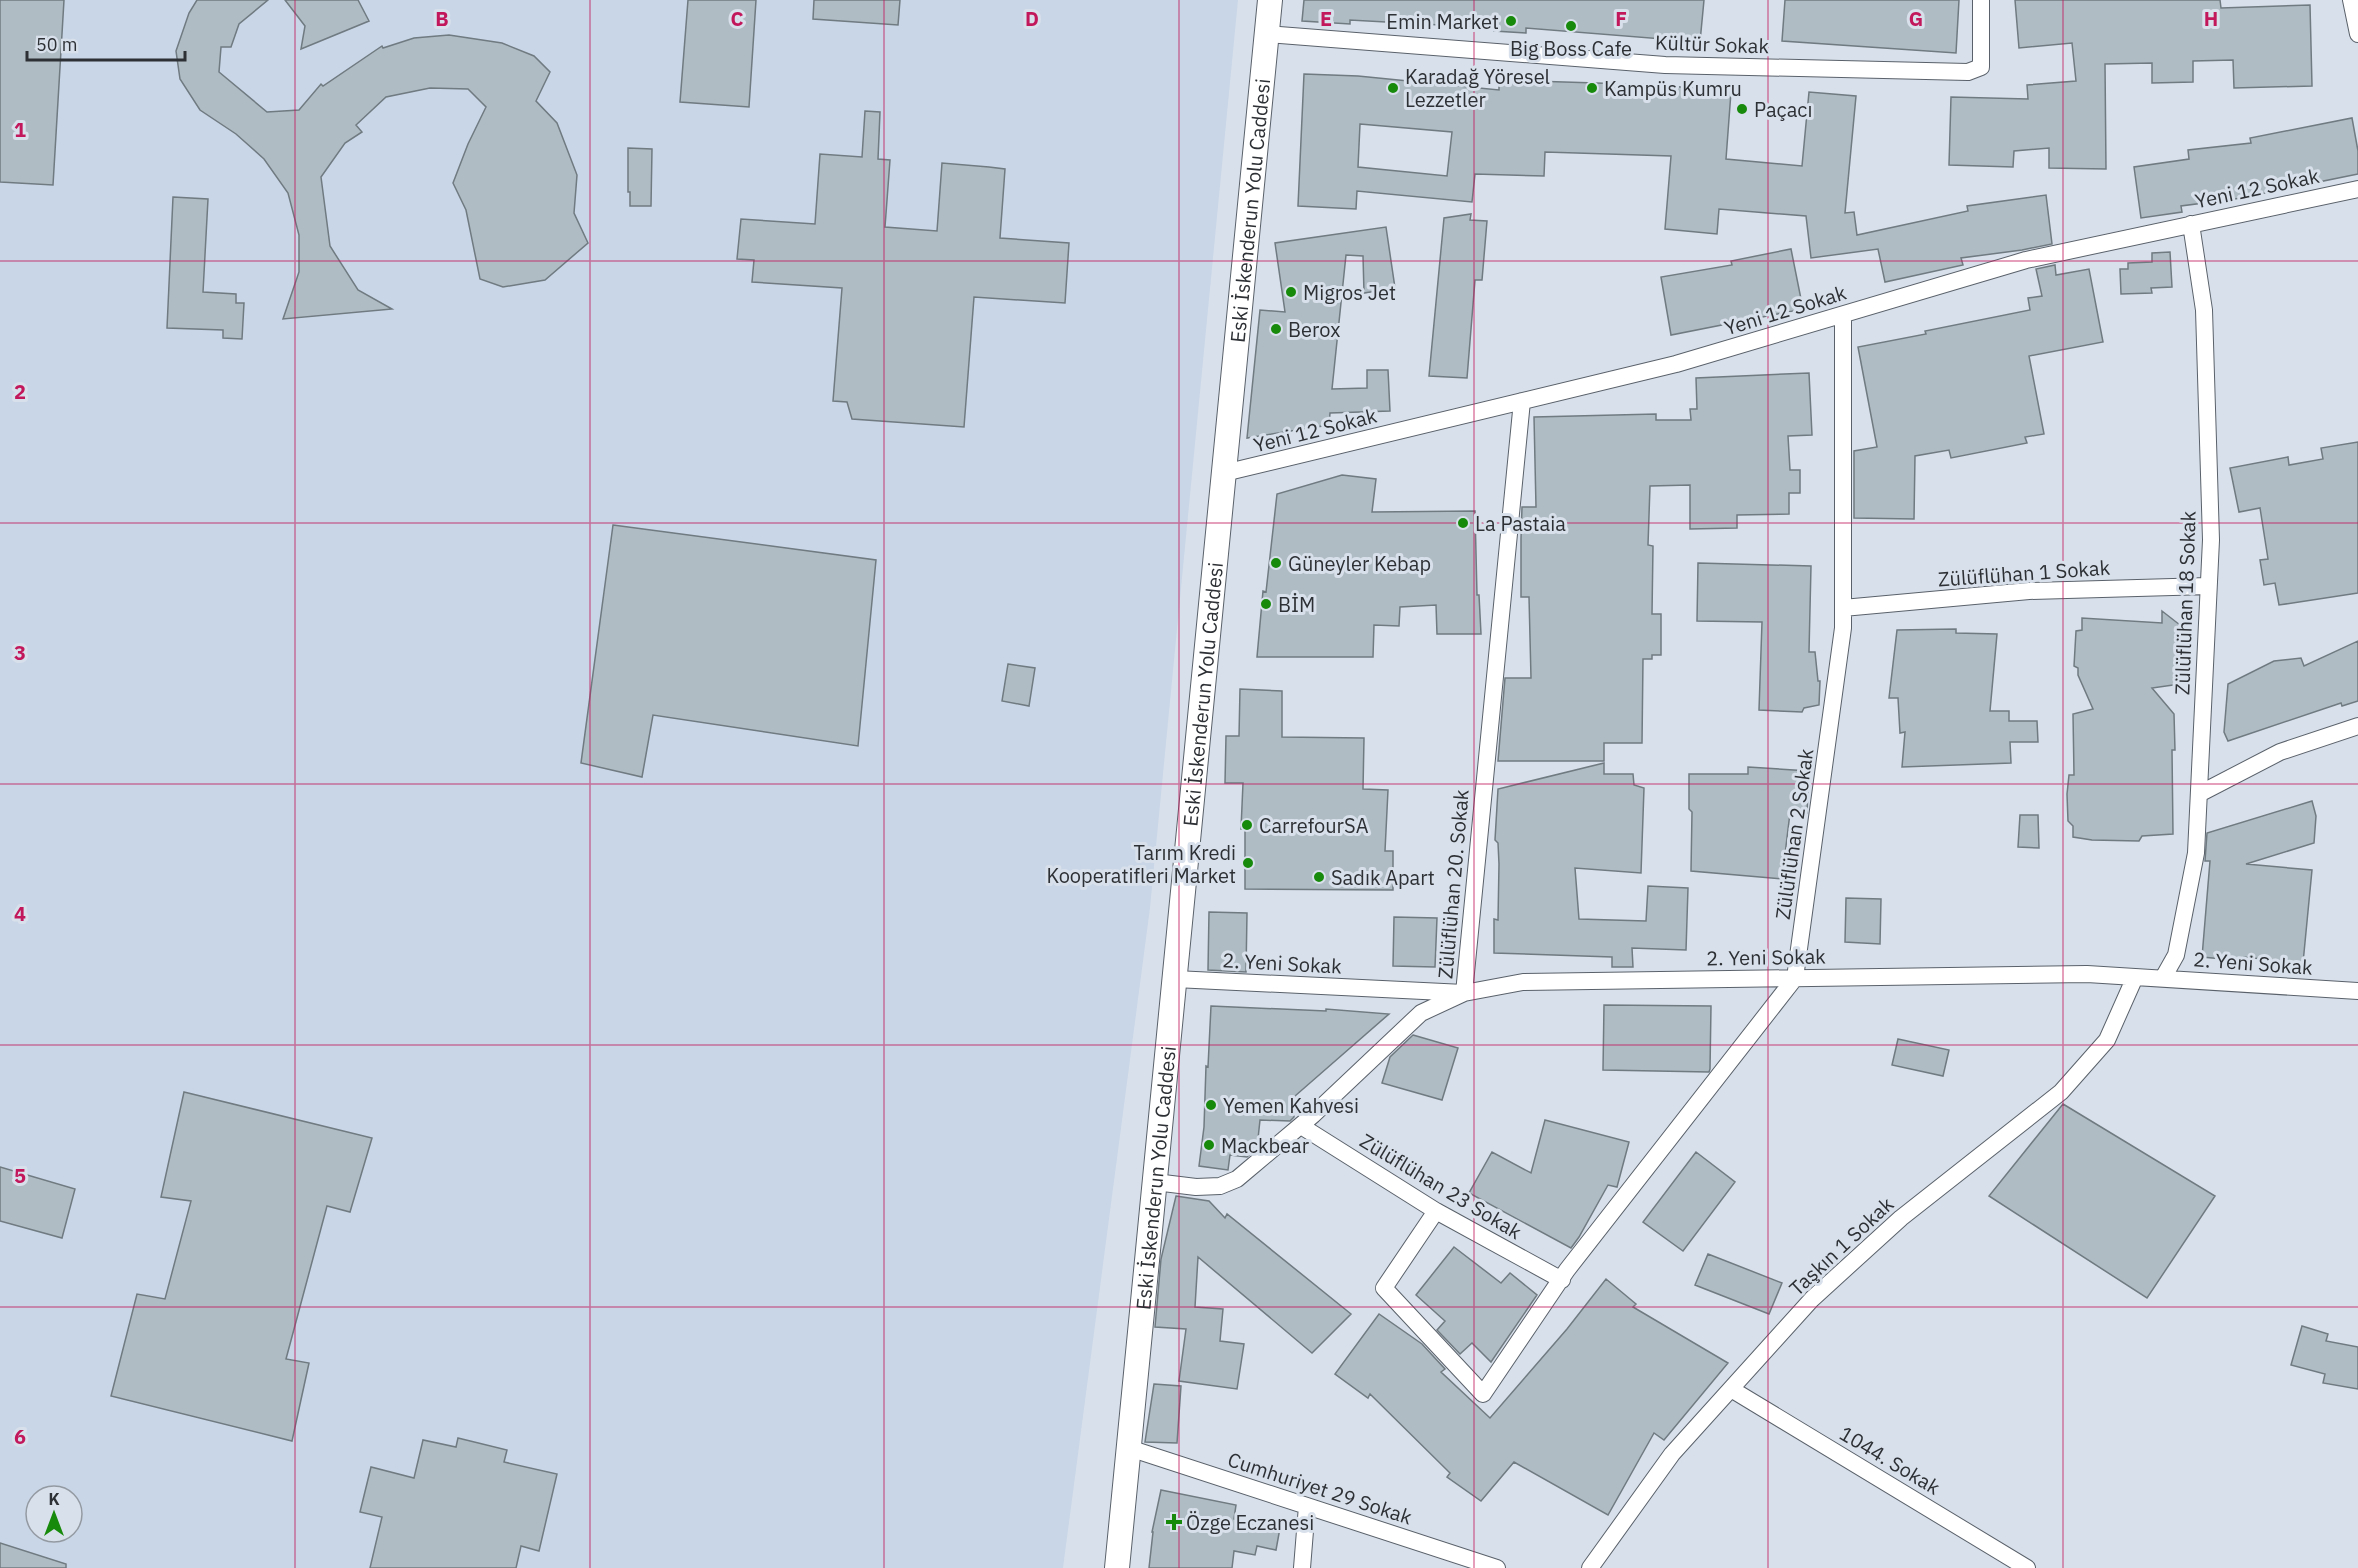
<svg xmlns="http://www.w3.org/2000/svg" width="2358" height="1568" viewBox="0 0 2358 1568" font-family="'IBM Plex Sans',sans-serif">
	<style>
		.built { fill: #c9d6e7; fill-rule: evenodd }
		.building { fill: #b0bcc3; stroke: #6f7a81; stroke-width: 1.5; fill-rule: evenodd }
		.lines { fill: none; stroke-linecap: round; stroke-linejoin: round }
		.street-casing { stroke: #5a616a; stroke-width: 18 }
		.secondary-casing { stroke: #5a616a; stroke-width: 26 }
		.street { stroke: #fff; stroke-width: 16 }
		.secondary { stroke: #fff; stroke-width: 24 }
		.grid { fill: none; stroke: #c2185b; stroke-width: 1.5; stroke-opacity: 0.55 }
		.poi-dot { fill: #17890b; stroke: #d8e0eb; stroke-width: 2 }
		.labels { text-anchor: middle; dominant-baseline: central; stroke-width: 6; stroke-linejoin: round; paint-order: stroke }
		.poi-label { font-size: 20px; fill: #2d3034; stroke: #d8e0eb; text-anchor: start }
		.street-label { font-size: 20px; fill: #2d3034; stroke: #d8e0eb }
		.grid-label { font-size: 20px; text-anchor: middle; font-weight: bold; fill: #c2185b; stroke: #d8e0eb; stroke-width: 6; stroke-linejoin: round; paint-order: stroke }
	</style>
	<rect width="100%" height="100%" fill="#d8e0eb"/>
	<path class="built" d="M 0,0 L 1238,0 L 1150,908 L 1063,1568 L 0,1568 ZM 36,1496 L 72,1496 L 72,1532 L 36,1532 Z"/>
	<path class="building" d="M 0,0 L 64,0 L 53,185 L 0,182 Z
		M 197,0 L 268,0 L 239,24 L 231,47 L 221,47 L 219,72 L 267,112 L 299,110 L 321,84 L 323,86 L 382,46 L 383,48 L 414,38 L 449,35 L 502,43 L 534,56 L 550,72 L 536,101 L 557,123 L 577,175 L 574,213 L 588,243 L 545,280 L 503,287 L 480,279 L 466,210 L 453,183 L 468,144 L 486,107 L 468,89 L 430,88 L 386,97 L 356,125 L 362,132 L 345,143 L 321,177 L 330,246 L 358,290 L 392,309 L 283,319 L 299,272 L 299,235 L 288,193 L 264,159 L 236,134 L 200,110 L 180,79 L 176,51 L 189,13 Z
		M 285,0 L 358,0 L 369,21 L 301,49 L 305,26 Z
		M 688,0 L 756,0 L 749,107 L 680,102 Z
		M 814,0 L 900,0 L 898,25 L 813,19 Z
		M 1304,0 L 1704,0 L 1700,42 L 1526,28 L 1526,33 L 1494,31 L 1494,28 L 1350,20 L 1350,24 L 1302,21 Z
		M 1785,0 L 1959,0 L 1956,53 L 1782,41 Z
		M 2015,0 L 2220,0 L 2221,8 L 2310,5 L 2312,86 L 2234,88 L 2233,60 L 2193,61 L 2193,82 L 2152,83 L 2152,63 L 2105,64 L 2106,169 L 2049,168 L 2049,148 L 2014,151 L 2013,167 L 1949,165 L 1951,97 L 2028,99 L 2027,85 L 2076,81 L 2072,43 L 2019,48 Z
		M 1304,74 L 1358,76 L 1499,90 L 1499,80 L 1660,85 L 1731,92 L 1726,159 L 1802,166 L 1809,92 L 1856,96 L 1845,213 L 1854,212 L 1857,235 L 1968,211 L 1967,206 L 2046,195 L 2052,244 L 2022,250 L 1961,258 L 1963,265 L 1885,282 L 1878,249 L 1811,258 L 1806,216 L 1719,209 L 1717,234 L 1665,229 L 1671,156 L 1545,152 L 1544,176 L 1475,174 L 1472,202 L 1357,191 L 1356,209 L 1298,206 ZM 1360,124 L 1452,132 L 1447,176 L 1358,167 Z
		M 865,111 L 880,112 L 878,159 L 890,160 L 885,227 L 937,231 L 942,163 L 989,167 L 1005,169 L 1000,238 L 1069,243 L 1065,303 L 974,297 L 964,427 L 852,419 L 847,402 L 833,401 L 842,288 L 752,282 L 754,260 L 737,259 L 741,219 L 815,224 L 820,154 L 862,157 Z
		M 2352,118 L 2358,151 L 2358,174 L 2235,199 L 2181,206 L 2182,212 L 2141,218 L 2134,167 L 2189,159 L 2188,150 L 2251,143 L 2250,138 Z
		M 628,148 L 652,149 L 651,206 L 630,206 L 630,192 L 628,192 Z
		M 173,197 L 208,199 L 203,292 L 236,294 L 236,303 L 244,303 L 242,339 L 223,338 L 223,330 L 167,328 Z
		M 1471,214 L 1470,220 L 1487,221 L 1482,280 L 1475,280 L 1467,378 L 1429,376 L 1444,218 Z
		M 1386,227 L 1395,288 L 1364,293 L 1363,256 L 1346,255 L 1332,389 L 1367,388 L 1367,370 L 1388,370 L 1390,411 L 1330,413 L 1329,425 L 1247,438 L 1260,310 L 1285,312 L 1275,243 Z
		M 1791,249 L 1803,309 L 1671,335 L 1661,277 L 1732,265 L 1731,261 Z
		M 2170,252 L 2172,287 L 2151,288 L 2152,293 L 2121,294 L 2120,269 L 2128,269 L 2128,263 L 2152,262 L 2152,253 Z
		M 2055,265 L 2056,275 L 2089,269 L 2103,342 L 2029,356 L 2044,434 L 2025,437 L 2027,443 L 1951,458 L 1949,450 L 1915,456 L 1914,519 L 1854,518 L 1854,451 L 1877,447 L 1858,347 L 1926,334 L 1925,331 L 2030,310 L 2028,298 L 2042,296 L 2036,269 Z
		M 1809,373 L 1812,435 L 1788,436 L 1790,470 L 1800,470 L 1800,493 L 1789,493 L 1789,514 L 1737,515 L 1737,528 L 1690,529 L 1690,485 L 1650,486 L 1648,545 L 1653,546 L 1652,614 L 1661,614 L 1661,655 L 1652,655 L 1652,659 L 1643,659 L 1642,743 L 1604,743 L 1604,761 L 1498,761 L 1505,678 L 1531,678 L 1529,597 L 1521,597 L 1521,539 L 1522,507 L 1536,507 L 1534,417 L 1656,414 L 1656,420 L 1691,420 L 1690,409 L 1697,409 L 1696,378 Z
		M 2358,442 L 2358,593 L 2279,605 L 2275,583 L 2264,585 L 2260,560 L 2268,559 L 2260,508 L 2239,512 L 2230,468 L 2288,457 L 2289,465 L 2323,459 L 2321,448 Z
		M 1342,475 L 1376,479 L 1372,512 L 1475,511 L 1477,595 L 1479,595 L 1481,634 L 1437,634 L 1436,605 L 1400,607 L 1399,626 L 1374,625 L 1373,657 L 1257,657 L 1263,591 L 1266,592 L 1277,494 Z
		M 613,525 L 876,560 L 858,746 L 653,715 L 642,777 L 581,763 Z
		M 1698,563 L 1811,566 L 1809,652 L 1815,652 L 1818,681 L 1820,681 L 1819,705 L 1804,708 L 1802,712 L 1759,710 L 1762,622 L 1697,621 Z
		M 2162,611 L 2189,632 L 2190,675 L 2180,684 L 2152,688 L 2174,714 L 2175,750 L 2172,750 L 2173,834 L 2142,836 L 2139,841 L 2092,840 L 2073,837 L 2073,826 L 2068,821 L 2067,794 L 2069,775 L 2074,775 L 2073,714 L 2093,709 L 2078,675 L 2078,668 L 2074,666 L 2076,631 L 2082,630 L 2082,618 L 2162,623 Z
		M 1956,629 L 1956,633 L 1997,634 L 1990,711 L 2009,711 L 2009,721 L 2037,721 L 2038,742 L 2010,742 L 2011,763 L 1902,767 L 1905,732 L 1900,733 L 1898,698 L 1889,698 L 1897,630 Z
		M 2358,641 L 2358,701 L 2342,706 L 2341,703 L 2228,741 L 2224,732 L 2228,684 L 2274,661 L 2301,658 L 2304,666 Z
		M 1008,664 L 1035,668 L 1029,706 L 1002,701 Z
		M 1240,689 L 1282,691 L 1282,737 L 1364,738 L 1363,789 L 1388,790 L 1385,851 L 1393,851 L 1393,890 L 1245,889 L 1245,829 L 1241,829 L 1243,783 L 1225,783 L 1226,736 L 1239,736 Z
		M 1604,763 L 1604,774 L 1633,774 L 1634,785 L 1644,788 L 1641,873 L 1575,868 L 1579,919 L 1646,921 L 1648,886 L 1688,888 L 1686,950 L 1632,948 L 1633,967 L 1612,967 L 1612,957 L 1494,953 L 1494,919 L 1498,920 L 1499,864 L 1498,843 L 1495,840 L 1498,789 Z
		M 1748,767 L 1809,771 L 1807,813 L 1790,813 L 1782,879 L 1691,871 L 1692,812 L 1689,809 L 1689,774 L 1748,774 Z
		M 2312,801 L 2316,816 L 2314,843 L 2246,864 L 2312,870 L 2303,963 L 2244,957 L 2244,961 L 2202,957 L 2210,861 L 2205,861 L 2207,833 Z
		M 2020,815 L 2038,815 L 2039,848 L 2018,847 Z
		M 1846,898 L 1881,899 L 1880,944 L 1845,942 Z
		M 1209,912 L 1247,913 L 1246,972 L 1208,970 Z
		M 1394,917 L 1437,918 L 1435,967 L 1393,966 Z
		M 1604,1005 L 1711,1006 L 1710,1069 L 1709,1072 L 1603,1070 Z
		M 1211,1006 L 1326,1011 L 1326,1009 L 1389,1014 L 1295,1096 L 1294,1117 L 1290,1121 L 1260,1120 L 1257,1148 L 1247,1157 L 1230,1155 L 1228,1170 L 1199,1166 L 1204,1127 L 1206,1066 L 1208,1067 Z
		M 1413,1035 L 1458,1048 L 1442,1100 L 1382,1083 L 1390,1057 Z
		M 1898,1039 L 1949,1050 L 1943,1076 L 1892,1065 Z
		M 184,1092 L 372,1138 L 350,1212 L 327,1206 L 286,1359 L 309,1363 L 292,1441 L 111,1396 L 137,1294 L 165,1299 L 191,1201 L 161,1197 Z
		M 2063,1104 L 2215,1196 L 2147,1298 L 1989,1196 Z
		M 1545,1120 L 1629,1142 L 1617,1187 L 1608,1185 L 1579,1237 L 1571,1248 L 1469,1193 L 1492,1152 L 1531,1173 Z
		M 1696,1152 L 1735,1182 L 1683,1251 L 1643,1222 Z
		M 0,1167 L 75,1189 L 62,1238 L 0,1221 Z
		M 1176,1196 L 1209,1201 L 1225,1218 L 1227,1214 L 1351,1314 L 1312,1353 L 1198,1257 L 1195,1307 L 1223,1309 L 1220,1341 L 1244,1344 L 1237,1389 L 1179,1381 L 1186,1329 L 1155,1327 L 1161,1259 Z
		M 1454,1247 L 1501,1283 L 1510,1273 L 1537,1295 L 1491,1362 L 1472,1343 L 1460,1354 L 1437,1330 L 1445,1321 L 1416,1295 Z
		M 1708,1254 L 1782,1283 L 1769,1314 L 1695,1285 Z
		M 1606,1279 L 1636,1304 L 1633,1307 L 1728,1363 L 1664,1440 L 1654,1433 L 1608,1515 L 1514,1462 L 1481,1501 L 1447,1477 L 1450,1473 L 1370,1394 L 1368,1398 L 1335,1374 L 1379,1314 L 1422,1344 L 1445,1369 L 1441,1372 L 1490,1418 L 1567,1329 Z
		M 2302,1326 L 2328,1334 L 2326,1341 L 2358,1347 L 2358,1389 L 2323,1383 L 2325,1374 L 2291,1365 Z
		M 1154,1384 L 1181,1386 L 1177,1443 L 1145,1442 Z
		M 458,1438 L 507,1450 L 504,1462 L 557,1474 L 539,1551 L 521,1546 L 516,1568 L 370,1568 L 382,1517 L 360,1512 L 371,1467 L 414,1478 L 423,1440 L 456,1447 Z
		M 1161,1490 L 1236,1505 L 1234,1519 L 1280,1528 L 1276,1550 L 1257,1546 L 1255,1555 L 1234,1551 L 1232,1568 L 1149,1568 L 1153,1532 L 1152,1532 Z
		M 0,1543 L 66,1564 L 66,1568 L 0,1568 Z"/>
	<g class="lines">
		<defs>
			<path id="street" d="M 2351,0 L 2358,34
				M 1267,34 L 1665,65 L 1968,72 L 1981,67 L 1981,0
				M 1224,473 L 1676,364 L 2026,260 L 2358,189
				M 1843,608 L 2029,591 L 2208,586
				M 2199,794 L 2280,752 L 2358,726
				M 2163,978 L 2176,955 L 2196,853 L 2211,540 L 2204,310 L 2191,224
				M 1175,979 L 1464,993 L 1523,982 L 2087,974 L 2358,991
				M 1301,1126 L 1436,1211 L 1562,1280
				M 1155,1182 L 1196,1187 L 1220,1186 L 1237,1179 L 1313,1115 L 1421,1013 L 1464,993 L 1522,401
				M 1436,1211 L 1384,1288 L 1483,1394 L 1567,1270 L 1795,978 L 1843,628 L 1843,315
				M 1731,1389 L 2027,1568
				M 1129,1448 L 1497,1568
				M 1302,1568 L 1307,1506
				M 1590,1568 L 1672,1454 L 1812,1299 L 1901,1218 L 2061,1092 L 2107,1040 L 2135,977"/>
			<g id="secondary">
				<path id="s1" d="M 1117,1568 L 1270,0"/>
			</g>
		</defs>
		<use href="#street" class="street-casing"/>
		<use href="#secondary" class="secondary-casing"/>
		<use href="#street" class="street"/>
		<use href="#secondary" class="secondary"/>
	</g>
	<path class="grid" d="M 295,0 L 295,1568M 590,0 L 590,1568M 884,0 L 884,1568M 1179,0 L 1179,1568M 1474,0 L 1474,1568M 1768,0 L 1768,1568M 2063,0 L 2063,1568M 0,261 L 2358,261M 0,523 L 2358,523M 0,784 L 2358,784M 0,1045 L 2358,1045M 0,1307 L 2358,1307"/>
	<g class="poi-dot">
		<circle cx="1511" cy="21" r="6"/>
		<circle cx="1571" cy="26" r="6"/>
		<circle cx="1393" cy="88" r="6"/>
		<circle cx="1592" cy="88" r="6"/>
		<circle cx="1742" cy="109" r="6"/>
		<circle cx="1291" cy="292" r="6"/>
		<circle cx="1276" cy="329" r="6"/>
		<circle cx="1463" cy="523" r="6"/>
		<circle cx="1276" cy="563" r="6"/>
		<circle cx="1266" cy="604" r="6"/>
		<circle cx="1247" cy="825" r="6"/>
		<circle cx="1248" cy="863" r="6"/>
		<circle cx="1319" cy="877" r="6"/>
		<circle cx="1211" cy="1105" r="6"/>
		<circle cx="1209" cy="1145" r="6"/>
		<path d="M1171 1513h6v6h6v6h-6v6h-6v-6h-6v-6h6z"/>
	</g>
	<g class="labels">
		<g class="poi-label">
			<text x="1499" y="21" text-anchor="end">Emin Market</text>
			<text x="1571" y="48" text-anchor="middle">Big Boss Cafe</text>
			<text x="1405" y="76">Karadağ Yöresel<tspan x="1405" dy="23">Lezzetler</tspan></text>
			<text x="1604" y="88">Kampüs Kumru</text>
			<text x="1754" y="109">Paçacı</text>
			<text x="1303" y="292">Migros Jet</text>
			<text x="1288" y="329">Berox</text>
			<text x="1475" y="523">La Pastaia</text>
			<text x="1288" y="563">Güneyler Kebap</text>
			<text x="1278" y="604">BİM</text>
			<text x="1259" y="825">CarrefourSA</text>
			<text x="1236" y="852" text-anchor="end">Tarım Kredi<tspan x="1236" dy="23">Kooperatifleri Market</tspan></text>
			<text x="1331" y="877">Sadık Apart</text>
			<text x="1223" y="1105">Yemen Kahvesi</text>
			<text x="1221" y="1145">Mackbear</text>
			<text x="1186" y="1522">Özge Eczanesi</text>
		</g>
		<g class="street-label">
			<text transform="translate(1712 44) rotate(2)">Kültür Sokak</text>
			<text transform="translate(2257 188) rotate(-12)">Yeni 12 Sokak</text>
			<text stroke="none"><textPath href="#s1" startOffset="1364">Eski İskenderun Yolu Caddesi</textPath></text>
			<text transform="translate(1785 310) rotate(-17)">Yeni 12 Sokak</text>
			<text transform="translate(1315 430) rotate(-14)">Yeni 12 Sokak</text>
			<text transform="translate(2024 573) rotate(-4)">Zülüflühan 1 Sokak</text>
			<text transform="translate(2185 603) rotate(-88)">Zülüflühan 18 Sokak</text>
			<text stroke="none"><textPath href="#s1" startOffset="878">Eski İskenderun Yolu Caddesi</textPath></text>
			<text transform="translate(1794 834) rotate(-82)">Zülüflühan 2 Sokak</text>
			<text transform="translate(1453 884) rotate(-85)">Zülüflühan 20. Sokak</text>
			<text transform="translate(1766 957) rotate(-1)">2. Yeni Sokak</text>
			<text transform="translate(1282 963) rotate(3)">2. Yeni Sokak</text>
			<text transform="translate(2253 963) rotate(4)">2. Yeni Sokak</text>
			<text stroke="none"><textPath href="#s1" startOffset="392">Eski İskenderun Yolu Caddesi</textPath></text>
			<text transform="translate(1441 1186) rotate(31)">Zülüflühan 23 Sokak</text>
			<text transform="translate(1841 1246) rotate(-43)">Taşkın 1 Sokak</text>
			<text transform="translate(1890 1460) rotate(31)">1044. Sokak</text>
			<text transform="translate(1320 1488) rotate(18)">Cumhuriyet 29 Sokak</text>
		</g>
	</g>
	<g class="grid-label">
		<text x="442" y="26">B</text>
		<text x="737" y="26">C</text>
		<text x="1032" y="26">D</text>
		<text x="1326" y="26">E</text>
		<text x="1621" y="26">F</text>
		<text x="1916" y="26">G</text>
		<text x="2211" y="26">H</text>
		<text x="20" y="137">1</text>
		<text x="20" y="399">2</text>
		<text x="20" y="660">3</text>
		<text x="20" y="921">4</text>
		<text x="20" y="1183">5</text>
		<text x="20" y="1444">6</text>
	</g>
	<g transform="translate(54 1514)"><circle r="28" fill="#d8e0eb" stroke="#949aa2" stroke-width="1.5"/>
	<path d="M0-4.5L10 22L0 15L-10 22Z" fill="#17890b"/>
	<text y="-9" font-size="16" font-weight="bold" text-anchor="middle" fill="#2d3034">K</text>
	</g>
	<path d="M27 51v9h158v-9" fill="none" stroke="#2d3034" stroke-width="3"/>
	<text x="36" y="51" font-size="18" fill="#2d3034" stroke="#d8e0eb" stroke-width="4.5" paint-order="stroke">50 m</text>
</svg>
